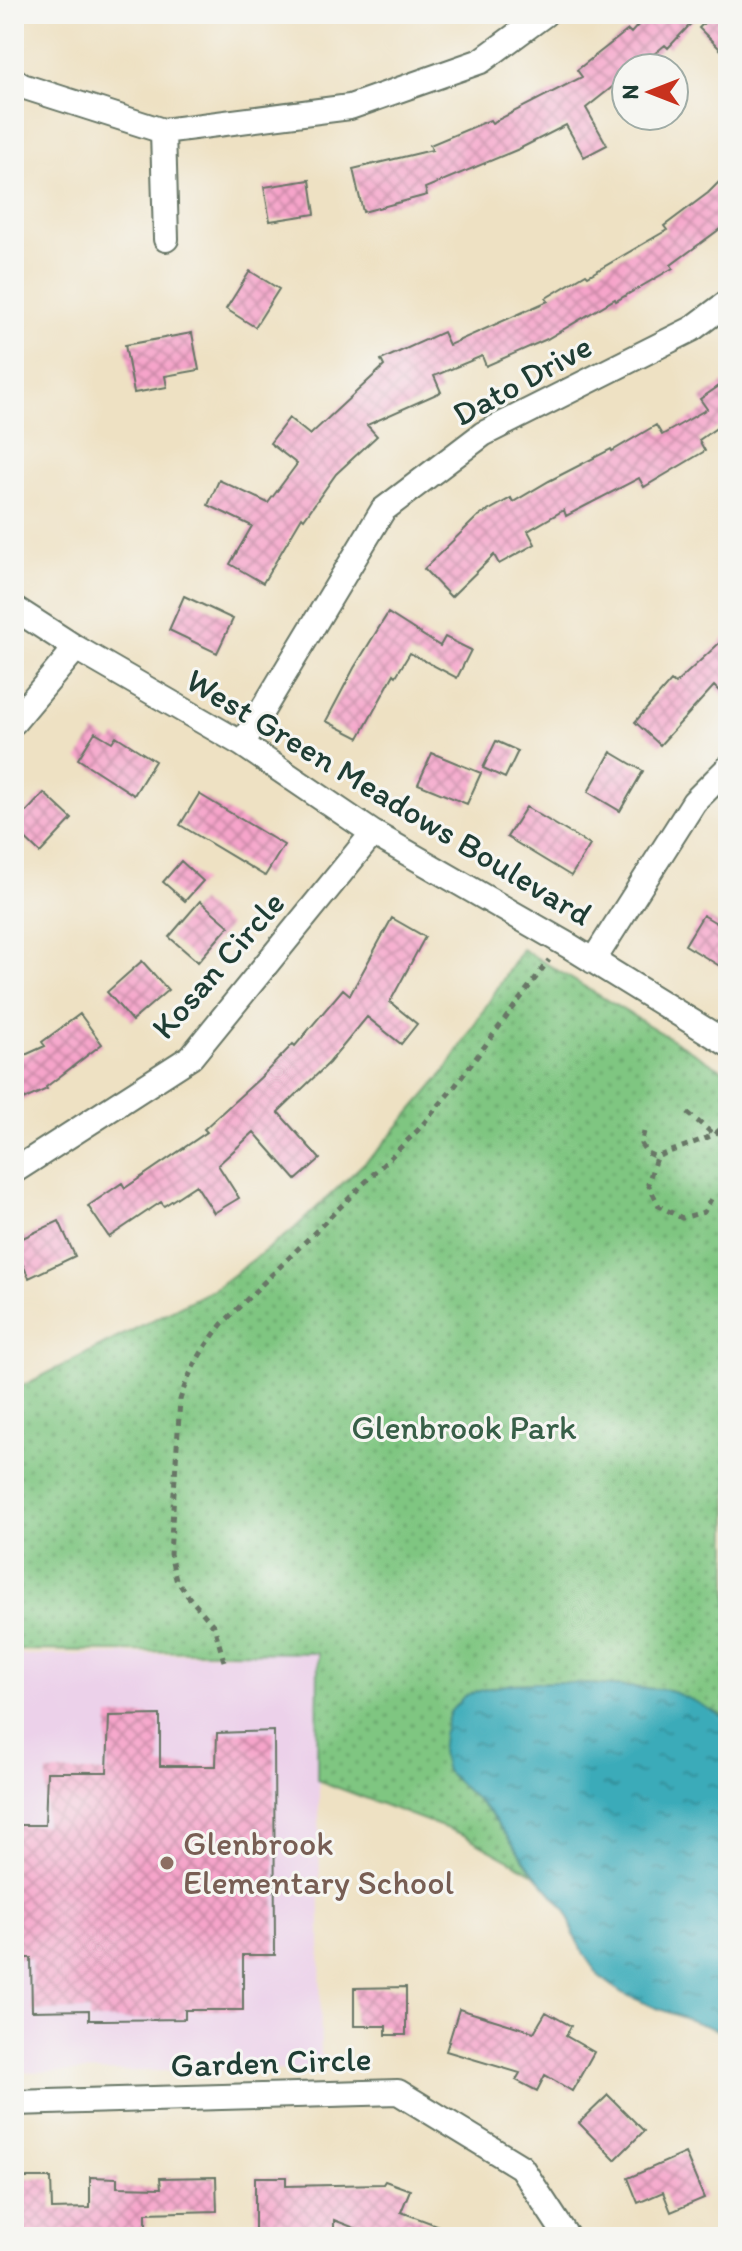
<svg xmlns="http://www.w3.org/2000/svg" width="742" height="2251" viewBox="0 0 742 2251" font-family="Itim,sans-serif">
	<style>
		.built { fill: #ecd1ea }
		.grass { fill: url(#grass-dots); stroke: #4f825a; stroke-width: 2 }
		.water { fill: url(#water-ripples); stroke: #2d7476; stroke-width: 2 }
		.building { fill: url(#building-cross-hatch) }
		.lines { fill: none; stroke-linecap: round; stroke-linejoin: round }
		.minor-casing { stroke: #677666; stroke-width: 28 }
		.path { stroke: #677666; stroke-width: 5; stroke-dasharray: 6 6; stroke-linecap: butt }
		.minor { stroke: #fff; stroke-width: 24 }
		.education-dot { fill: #8d6e63; stroke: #f6f6f2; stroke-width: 3 }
		.labels { text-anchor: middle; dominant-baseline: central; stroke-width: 6; stroke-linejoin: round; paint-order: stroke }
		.street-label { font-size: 34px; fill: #1f3d34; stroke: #f6f6f2 }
		.park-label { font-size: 34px; fill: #375f47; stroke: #f6f6f2 }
		.education-label { font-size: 34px; fill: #785e54; stroke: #f6f6f2; text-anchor: start }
	</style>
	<defs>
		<pattern id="grass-dots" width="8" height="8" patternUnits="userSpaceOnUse" patternTransform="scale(2)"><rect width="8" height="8" fill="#7fc681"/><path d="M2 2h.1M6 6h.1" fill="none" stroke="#67a26a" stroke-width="1.8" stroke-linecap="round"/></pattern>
		<pattern id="water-ripples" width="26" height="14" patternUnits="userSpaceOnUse" patternTransform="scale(2)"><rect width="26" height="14" fill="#3babb9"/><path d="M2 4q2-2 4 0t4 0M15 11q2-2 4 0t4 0" fill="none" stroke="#318c97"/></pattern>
		<pattern id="building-cross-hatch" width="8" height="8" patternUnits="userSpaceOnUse" patternTransform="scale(2)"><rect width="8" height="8" fill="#f6a4ca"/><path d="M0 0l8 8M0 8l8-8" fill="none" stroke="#c787a5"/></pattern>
	</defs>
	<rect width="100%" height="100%" fill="#f6f6f2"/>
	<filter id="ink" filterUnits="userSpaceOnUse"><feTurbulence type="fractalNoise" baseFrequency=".0125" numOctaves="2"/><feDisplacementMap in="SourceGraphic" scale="16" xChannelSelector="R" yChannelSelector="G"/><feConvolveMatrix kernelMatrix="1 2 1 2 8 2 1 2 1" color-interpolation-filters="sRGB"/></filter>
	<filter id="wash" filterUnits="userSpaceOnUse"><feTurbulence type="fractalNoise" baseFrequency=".006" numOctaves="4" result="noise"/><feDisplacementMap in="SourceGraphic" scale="32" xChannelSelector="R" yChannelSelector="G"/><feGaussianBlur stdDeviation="1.8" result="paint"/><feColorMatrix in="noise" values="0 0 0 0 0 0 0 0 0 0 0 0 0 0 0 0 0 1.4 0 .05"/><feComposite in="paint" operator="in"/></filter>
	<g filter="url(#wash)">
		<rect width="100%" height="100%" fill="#eee1c3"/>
		<path class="built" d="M 318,1653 L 321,2070 L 14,2072 L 14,1655 Z"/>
		<path class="grass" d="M 522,949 L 728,1073 L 728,1720 L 724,1716 L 669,1690 L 557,1682 L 513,1684 L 485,1689 L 446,1771 L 489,1812 L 535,1874 L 464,1835 L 317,1780 L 318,1653 L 14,1650 L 14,1390 L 214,1289 L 294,1229 L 379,1149 L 444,1073 Z"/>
		<path class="water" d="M 557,1682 L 669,1690 L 696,1702 L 728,1720 L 728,2034 L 654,2007 L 622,1993 L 599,1976 L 585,1956 L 574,1935 L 567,1911 L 535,1874 L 489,1812 L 446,1771 L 441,1752 L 443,1734 L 450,1712 L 464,1696 L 485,1689 L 513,1684 Z"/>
		<g id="blocks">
			<path class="building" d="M 648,14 L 700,14 L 668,48 L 665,45 L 637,68 L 626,68 L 626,76 L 586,108 L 607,145 L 584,157 L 566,125 L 519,149 L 425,188 L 427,195 L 363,212 L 353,169 L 432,150 L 430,145 L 490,120 L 492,123 L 582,77 L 577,70 L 628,30 L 631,33 Z
				M 713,14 L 728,14 L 728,57 L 699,28 Z
				M 728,173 L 728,223 L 671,265 L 673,268 L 616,301 L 615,299 L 547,339 L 486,366 L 482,356 L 434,376 L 441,392 L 367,425 L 377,436 L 336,474 L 304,519 L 302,517 L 263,583 L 230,564 L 252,526 L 208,505 L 219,480 L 268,503 L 297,464 L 270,443 L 289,418 L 310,435 L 384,366 L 381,360 L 443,332 L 449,345 L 548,301 L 546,298 L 586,274 L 588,276 L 667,230 L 664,226 L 708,193 Z
				M 310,180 L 315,214 L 270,221 L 264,187 Z
				M 250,271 L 279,289 L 255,327 L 226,309 Z
				M 192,333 L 199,370 L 165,376 L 167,387 L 134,393 L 125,345 Z
				M 728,380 L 728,443 L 718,427 L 699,440 L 705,451 L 644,487 L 639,478 L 566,516 L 564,510 L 528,531 L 535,544 L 499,564 L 494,555 L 451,597 L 424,569 L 477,517 L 511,498 L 513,502 L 549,481 L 611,449 L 612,451 L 656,425 L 662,435 L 707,409 L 700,399 Z
				M 184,596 L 233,619 L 217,653 L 169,630 Z
				M 388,613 L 440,646 L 445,637 L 471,650 L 457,678 L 410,653 L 396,676 L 394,674 L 359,738 L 326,721 L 354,668 Z
				M 728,635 L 728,700 L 714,686 L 660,745 L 635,722 L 671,681 L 675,684 Z
				M 95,732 L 112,742 L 116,736 L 155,761 L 134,795 L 78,759 Z
				M 496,741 L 518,751 L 505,778 L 483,768 Z
				M 611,752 L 643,771 L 620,811 L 588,792 Z
				M 432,753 L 481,773 L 467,804 L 418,784 Z
				M 44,793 L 72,819 L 40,853 L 14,828 L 14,825 Z
				M 199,794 L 284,845 L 265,876 L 180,825 Z
				M 526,807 L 590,845 L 571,876 L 507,837 Z
				M 181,861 L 203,881 L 185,901 L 163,882 Z
				M 200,901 L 229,926 L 198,962 L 169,937 Z
				M 703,915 L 728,930 L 728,971 L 685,945 Z
				M 392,918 L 425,937 L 390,1002 L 417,1024 L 401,1044 L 367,1017 L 329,1063 L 278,1112 L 320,1159 L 296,1180 L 254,1132 L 218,1165 L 239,1198 L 214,1213 L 196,1185 L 164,1206 L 161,1202 L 109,1237 L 88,1206 L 122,1183 L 125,1188 L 207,1132 L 204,1129 L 260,1078 L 293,1044 L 295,1046 L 343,989 L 350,995 Z
				M 142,961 L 168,990 L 132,1021 L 107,992 Z
				M 80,1014 L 102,1044 L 46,1087 L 47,1089 L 14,1104 L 14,1060 L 45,1046 L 42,1042 Z
				M 59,1221 L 75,1256 L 29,1278 L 14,1246 L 14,1242 Z
				M 160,1715 L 160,1766 L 216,1766 L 217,1733 L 274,1731 L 275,1955 L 243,1955 L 243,2010 L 185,2010 L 185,2019 L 104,2020 L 89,2020 L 89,2010 L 32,2011 L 31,1958 L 14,1958 L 14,1825 L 45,1825 L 47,1772 L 107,1772 L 109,1716 Z
				M 406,1987 L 406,2035 L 386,2035 L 386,2026 L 354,2026 L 354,1988 Z
				M 459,2009 L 534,2032 L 546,2012 L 571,2026 L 566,2036 L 594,2052 L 572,2091 L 545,2075 L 537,2091 L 516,2080 L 520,2073 L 446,2051 Z
				M 608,2095 L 644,2131 L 615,2160 L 579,2123 Z
				M 685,2153 L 704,2198 L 671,2212 L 663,2192 L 638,2203 L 628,2178 Z
				M 90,2177 L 117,2178 L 117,2187 L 161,2188 L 160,2178 L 216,2177 L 217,2211 L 146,2213 L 146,2237 L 20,2237 L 19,2178 L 51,2178 L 52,2209 L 90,2208 Z
				M 255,2177 L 286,2177 L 286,2186 L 383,2184 L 385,2181 L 410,2190 L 401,2212 L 463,2235 L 463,2237 L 378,2237 L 334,2220 L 334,2237 L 255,2237 Z"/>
		</g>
	</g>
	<g filter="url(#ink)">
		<use href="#blocks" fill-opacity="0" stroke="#677666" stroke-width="2"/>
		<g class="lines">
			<defs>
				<path id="minor" d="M 14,80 L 22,86 L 163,131 L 350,107 L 481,61 L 545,14
					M 163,131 L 166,239
					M 14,608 L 76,648 L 242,744 L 373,833 L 571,947 L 728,1044
					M 14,722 L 76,648
					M 242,744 L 383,510 L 483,434 L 692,329 L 728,302
					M 593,961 L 694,802 L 728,768
					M 14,1171 L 191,1057 L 373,833
					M 14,2103 L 398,2092 L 521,2167 L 567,2237"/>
			</defs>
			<use href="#minor" class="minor-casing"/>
			<path class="path" d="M 688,1113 L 713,1134
				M 644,1132 L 641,1144 L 647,1153 L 656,1157
				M 711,1199 L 704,1212 L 682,1218 L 659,1206 L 648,1184 L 656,1157 L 714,1135 L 728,1122
				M 224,1661 L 214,1626 L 187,1595 L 176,1579 L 170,1554 L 180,1400 C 189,1370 203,1348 222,1324 L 418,1130 L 455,1086 L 549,960"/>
			<use href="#minor" class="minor"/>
		</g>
	</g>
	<circle class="education-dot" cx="167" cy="1863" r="8"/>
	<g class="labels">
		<g class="street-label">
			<text transform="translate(522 380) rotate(-29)">Dato Drive</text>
			<text transform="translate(389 797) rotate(31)">West Green Meadows Boulevard</text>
			<text transform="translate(218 965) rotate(-49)">Kosan Circle</text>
			<text transform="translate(271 2062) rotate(-2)">Garden Circle</text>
		</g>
		<g class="park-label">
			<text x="464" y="1427">Glenbrook Park</text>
		</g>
		<g class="education-label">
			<text x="183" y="1843">Glenbrook<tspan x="183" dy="39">Elementary School</tspan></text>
		</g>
	</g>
	<rect width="742" height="2251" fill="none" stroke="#f6f6f2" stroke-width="48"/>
	<g transform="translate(650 92) rotate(270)"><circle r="38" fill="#f6f6f2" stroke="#a0aca6" stroke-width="2"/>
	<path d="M0-6L14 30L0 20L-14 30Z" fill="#c8321e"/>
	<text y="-12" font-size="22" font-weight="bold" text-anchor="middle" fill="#1f3d34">N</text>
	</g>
</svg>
